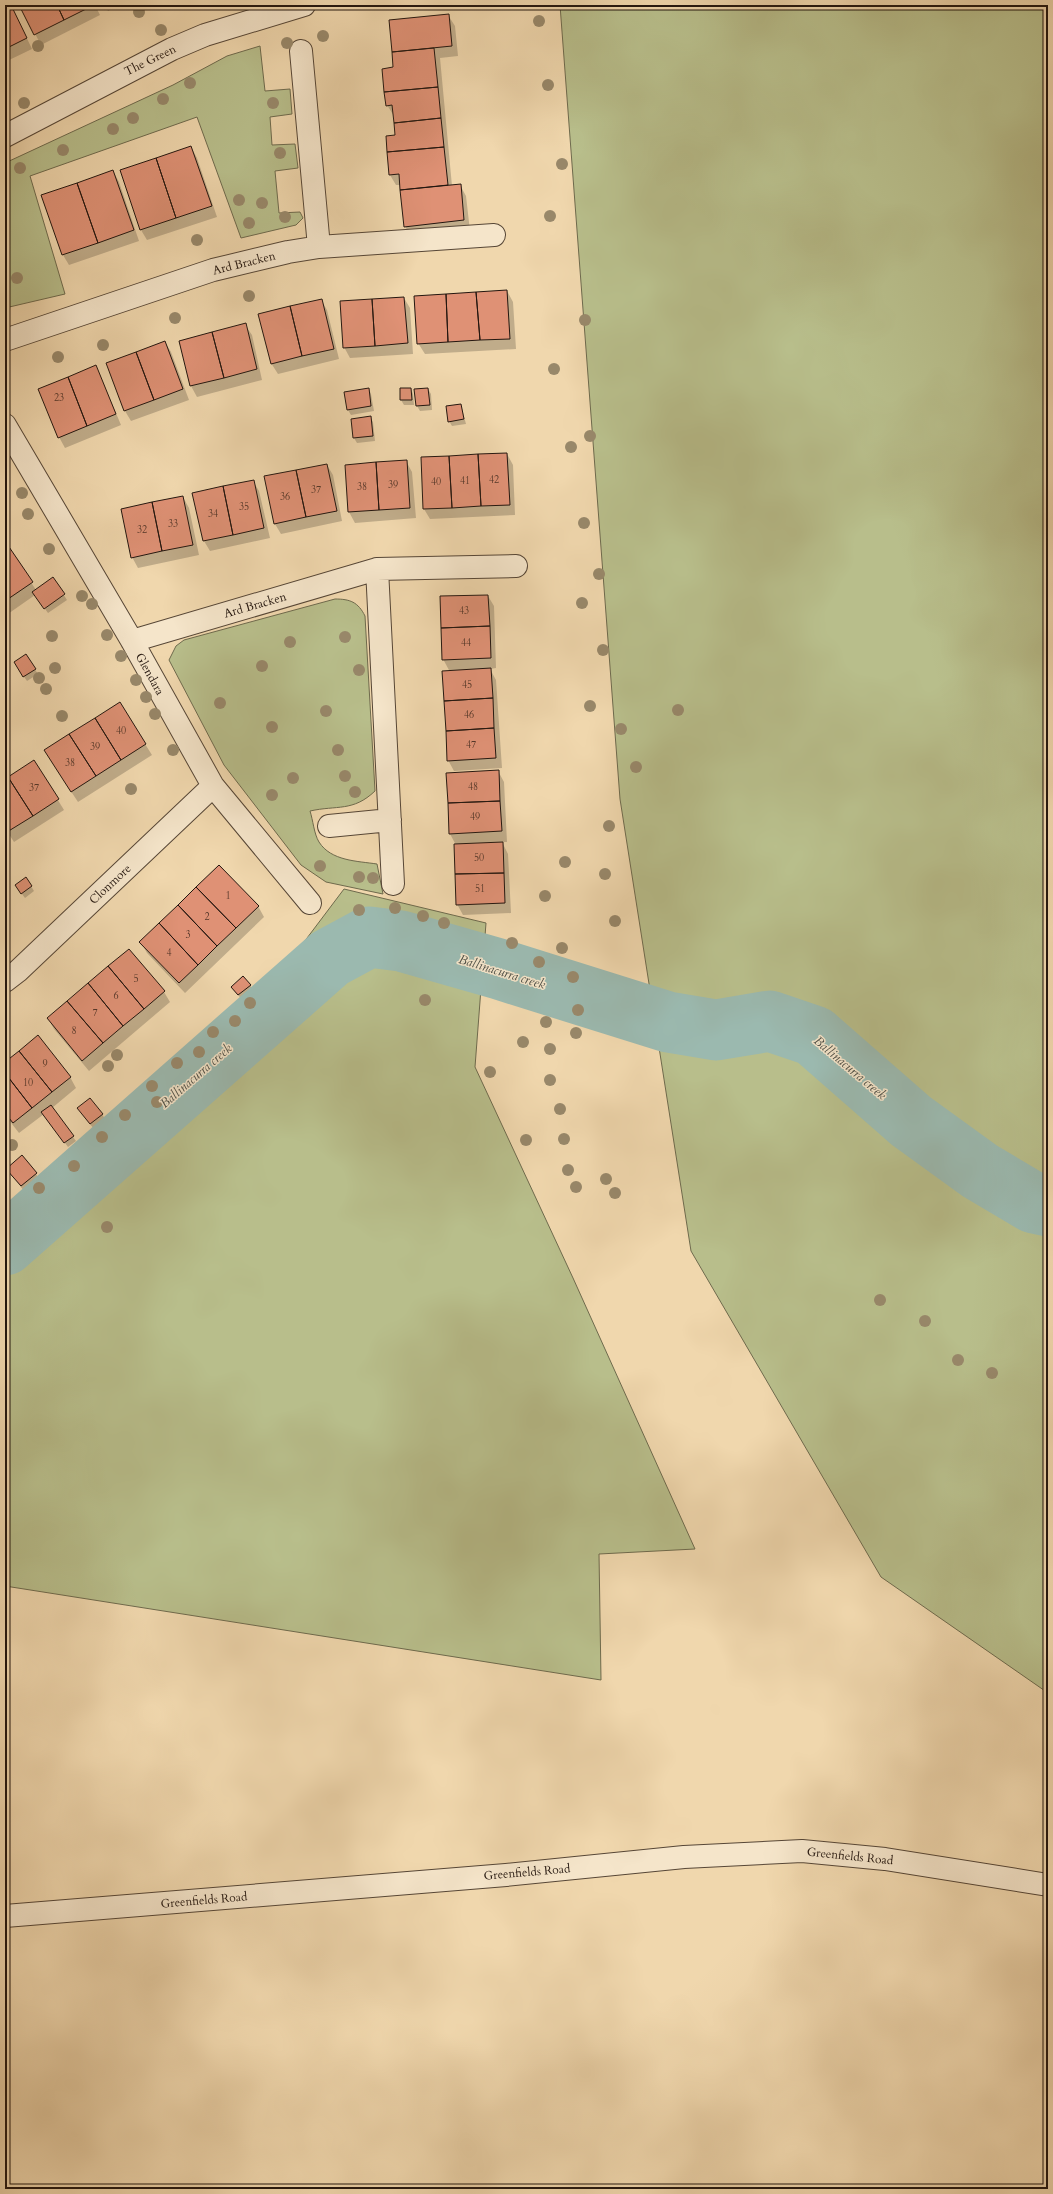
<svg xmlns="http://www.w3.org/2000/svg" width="1053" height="2194" viewBox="0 0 1053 2194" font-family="Cardo,serif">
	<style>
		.green { fill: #b8be8b; stroke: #6e6a4d }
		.shadow { fill: #0003 }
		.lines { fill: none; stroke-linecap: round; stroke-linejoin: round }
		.river { stroke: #9bb9af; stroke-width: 61 }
		.building { fill: #df9175; stroke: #23160f }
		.minor-casing { stroke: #564636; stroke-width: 24 }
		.minor { stroke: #f5e5ca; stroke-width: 22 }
		.tree { fill: #98886a }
		.labels { text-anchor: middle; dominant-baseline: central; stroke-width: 3; stroke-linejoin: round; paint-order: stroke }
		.number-label { font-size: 10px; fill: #523528 }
		.street-label { font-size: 12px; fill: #23160f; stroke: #f5e5ca }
		.water-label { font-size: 13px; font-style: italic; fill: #4d4f47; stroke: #f5e5ca }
	</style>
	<rect width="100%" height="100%" fill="#f0d7ad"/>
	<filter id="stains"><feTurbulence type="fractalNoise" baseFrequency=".005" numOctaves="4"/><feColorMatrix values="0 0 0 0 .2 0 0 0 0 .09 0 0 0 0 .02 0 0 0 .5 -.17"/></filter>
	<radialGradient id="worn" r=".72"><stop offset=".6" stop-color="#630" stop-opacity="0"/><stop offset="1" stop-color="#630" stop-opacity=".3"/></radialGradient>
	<path class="green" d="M 560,5 L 1048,5 L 1048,1693 L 881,1577 L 691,1251 L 620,799 Z
		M 260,46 L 265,91 L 290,89 L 292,114 L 270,117 L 272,145 L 295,144 L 298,168 L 275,171 L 279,213 L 300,212 L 303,218 L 296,225 L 241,238 L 197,117 L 30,176 L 65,294 L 5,308 L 5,163 L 173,85 L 227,56 Z
		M 335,599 C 350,599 358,602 365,616 L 375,791 C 353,812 337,805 310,811 C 313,820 314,834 319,842 C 331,861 357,861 377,864 L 383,894 L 326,882 L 301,865 L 224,765 L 169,660 L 176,646 L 184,640 Z
		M 344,889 L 486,923 L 475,1067 L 573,1278 L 695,1549 L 599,1554 L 601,1680 L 5,1586 L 5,1207 L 298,950 Z"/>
	<path class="shadow" d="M 5,5 L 11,5 L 32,49 L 5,62 Z
		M 20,5 L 95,5 L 100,15 L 41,45 Z
		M 104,5 L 120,5 L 108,11 Z
		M 448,15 L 455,26 L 458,56 L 440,58 L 452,186 L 460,185 L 466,196 L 470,231 L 411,237 L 405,226 L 401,185 L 396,185 L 390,175 L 396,136 L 394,116 L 387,105 L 394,68 L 390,21 Z
		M 191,147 L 197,158 L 217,217 L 147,240 L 141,230 L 121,171 Z
		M 113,171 L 119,182 L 139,241 L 69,265 L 63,255 Z
		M 507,291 L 513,302 L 516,349 L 425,354 L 418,343 Z
		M 404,298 L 410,308 L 413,354 L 350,358 L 344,347 Z
		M 321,300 L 327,310 L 339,359 L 278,374 L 271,363 Z
		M 245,325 L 252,335 L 262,380 L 197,397 L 191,386 L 180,341 Z
		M 165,342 L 171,352 L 189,400 L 131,421 L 125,411 L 107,363 Z
		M 96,366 L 121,425 L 65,448 L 59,437 Z
		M 369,389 L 371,394 L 374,411 L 351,415 L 348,410 Z
		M 411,389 L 413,394 L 414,405 L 404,405 L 401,400 Z
		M 428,389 L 431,394 L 432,410 L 420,411 L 417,406 Z
		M 461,405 L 466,424 L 452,426 L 449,421 Z
		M 370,417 L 373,422 L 375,441 L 357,443 L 354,438 Z
		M 507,454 L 513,465 L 515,515 L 430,519 L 424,509 Z
		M 406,461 L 412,472 L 416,518 L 355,523 L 349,512 L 346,466 Z
		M 327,465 L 333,475 L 342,521 L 281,534 L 275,524 Z
		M 253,481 L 259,491 L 270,538 L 210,551 L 204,541 L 193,494 Z
		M 183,497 L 189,508 L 199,555 L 138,568 L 132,557 Z
		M 5,543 L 36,590 L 53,578 L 67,600 L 48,613 L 35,595 L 5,616 Z
		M 488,596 L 494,606 L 496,668 L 490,669 L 496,680 L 502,768 L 454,771 L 448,760 L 450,672 L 443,659 Z
		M 26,656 L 38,674 L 27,681 L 18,668 Z
		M 119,703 L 152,755 L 78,802 L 51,761 Z
		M 34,761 L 64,810 L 14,842 L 5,828 L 5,780 Z
		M 498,771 L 504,782 L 507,842 L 502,842 L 508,854 L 511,913 L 463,915 L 457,904 L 456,845 L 450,834 Z
		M 31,886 L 34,891 L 25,898 L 19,890 Z
		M 258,906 L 264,917 L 185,993 L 147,953 L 141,942 Z
		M 250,985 L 253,990 L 242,1000 L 232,987 Z
		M 164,992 L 170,1002 L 89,1071 L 54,1029 L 48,1018 Z
		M 5,1063 L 70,1077 L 76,1088 L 52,1108 L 76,1141 L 68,1147 L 44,1114 L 19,1133 L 5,1115 Z
		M 81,1113 L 102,1114 L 105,1119 L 94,1129 Z
		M 7,1169 L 36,1174 L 39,1179 L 24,1191 Z"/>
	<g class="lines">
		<path class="river" d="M 5,1245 L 330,958 L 369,937 L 401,941 L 499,969 L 668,1022 L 716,1030 L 770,1021 L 814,1036 L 911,1121 L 980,1171 L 1034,1203 L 1048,1206"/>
	</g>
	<path class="building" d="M 5,5 L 11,5 L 27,38 L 5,49 Z
		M 19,5 L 57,5 L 64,20 L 34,35 Z
		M 57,5 L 94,5 L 64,20 Z
		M 449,14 L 452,46 L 392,52 L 389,20 Z
		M 434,48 L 438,87 L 384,92 L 382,69 L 393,67 L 392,52 Z
		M 438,87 L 441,118 L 394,123 L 392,105 L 386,106 L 384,92 Z
		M 441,118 L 444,147 L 387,152 L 386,136 L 395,135 L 394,123 Z
		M 191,146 L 212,206 L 176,218 L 156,158 Z
		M 444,147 L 448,185 L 400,190 L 399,174 L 389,175 L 387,152 Z
		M 156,158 L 176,218 L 140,230 L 120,170 Z
		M 113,170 L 134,230 L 98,243 L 77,183 Z
		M 77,183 L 98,243 L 62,255 L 41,195 Z
		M 461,184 L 464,220 L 404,227 L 400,190 Z
		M 507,290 L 510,339 L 480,340 L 476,292 Z
		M 476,292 L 480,340 L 448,342 L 446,294 Z
		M 446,294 L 448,342 L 417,344 L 414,296 Z
		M 404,297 L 408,343 L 375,346 L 372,299 Z
		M 322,299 L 334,349 L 302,356 L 290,306 Z
		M 372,299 L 375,346 L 343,348 L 340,301 Z
		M 290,306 L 302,356 L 271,364 L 258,314 Z
		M 246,323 L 257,369 L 224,378 L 212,332 Z
		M 212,332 L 224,378 L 190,386 L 179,341 Z
		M 165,341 L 183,389 L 154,400 L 136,352 Z
		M 136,352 L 154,400 L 124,411 L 106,363 Z
		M 96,365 L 116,414 L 87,426 L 68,377 Z
		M 68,377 L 87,426 L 58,438 L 38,389 Z
		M 369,388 L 371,406 L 347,410 L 344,392 Z
		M 400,388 L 411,388 L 412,400 L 400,400 Z
		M 428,388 L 430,405 L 416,406 L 414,389 Z
		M 461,404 L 464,419 L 448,422 L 446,406 Z
		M 371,416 L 373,436 L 353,438 L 351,419 Z
		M 507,453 L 510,505 L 481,506 L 478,454 Z
		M 478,454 L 481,506 L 452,508 L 449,456 Z
		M 449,456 L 452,508 L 423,509 L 421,457 Z
		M 407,460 L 410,508 L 379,510 L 376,462 Z
		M 376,462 L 379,510 L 348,512 L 345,465 Z
		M 327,464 L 337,511 L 306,517 L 296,470 Z
		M 296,470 L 306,517 L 274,524 L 264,476 Z
		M 254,480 L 264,528 L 233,535 L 223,486 Z
		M 223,486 L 233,535 L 203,541 L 192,493 Z
		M 183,496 L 193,545 L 162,551 L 152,502 Z
		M 152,502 L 162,551 L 131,558 L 121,509 Z
		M 5,541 L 33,582 L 8,599 L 5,594 Z
		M 53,577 L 65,594 L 44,609 L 32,592 Z
		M 488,595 L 490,626 L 441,628 L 440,596 Z
		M 490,626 L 491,658 L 442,660 L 441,628 Z
		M 26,654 L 36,669 L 23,677 L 14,662 Z
		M 491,668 L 493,698 L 444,701 L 442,671 Z
		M 493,698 L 494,728 L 446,731 L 444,701 Z
		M 120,702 L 146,744 L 121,760 L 95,718 Z
		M 95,718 L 121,760 L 96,776 L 69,734 Z
		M 494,728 L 496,758 L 447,761 L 446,731 Z
		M 69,734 L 96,776 L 71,792 L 44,750 Z
		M 34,760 L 59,799 L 33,816 L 8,777 Z
		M 499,770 L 500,801 L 448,803 L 446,773 Z
		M 8,777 L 33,816 L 7,832 L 5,828 L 5,779 Z
		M 500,801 L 502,831 L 449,834 L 448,803 Z
		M 503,842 L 504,873 L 455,874 L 454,844 Z
		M 219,865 L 259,906 L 236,928 L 196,887 Z
		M 504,873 L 505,903 L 456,905 L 455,874 Z
		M 26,877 L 32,886 L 21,894 L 15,885 Z
		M 196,887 L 236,928 L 217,946 L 178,905 Z
		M 178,905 L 217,946 L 198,965 L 159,923 Z
		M 159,923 L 198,965 L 179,983 L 139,942 Z
		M 129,949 L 165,991 L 144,1009 L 108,966 Z
		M 108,966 L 144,1009 L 123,1026 L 88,983 Z
		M 243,976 L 251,985 L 238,995 L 231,987 Z
		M 88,983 L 123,1026 L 103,1043 L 67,1001 Z
		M 67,1001 L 103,1043 L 82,1061 L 47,1018 Z
		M 38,1035 L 71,1077 L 52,1092 L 19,1051 Z
		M 19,1051 L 52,1092 L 32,1108 L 5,1073 L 5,1062 Z
		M 5,1073 L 32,1108 L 13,1123 L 5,1113 Z
		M 90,1098 L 103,1114 L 90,1124 L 77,1108 Z
		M 51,1105 L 74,1136 L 64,1143 L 41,1112 Z
		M 22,1155 L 37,1173 L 21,1186 L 6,1169 Z"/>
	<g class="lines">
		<defs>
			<path id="minor" d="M 301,51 L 319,247
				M 5,136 L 172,49 L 205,35 L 304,5
				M 5,340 L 213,270 L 288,252 L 319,247 L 494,235
				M 5,425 L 132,641 L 213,786 L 310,903
				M 377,569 L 393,884
				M 132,641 L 377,569 L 516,566
				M 329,826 L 390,820
				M 5,981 L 18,971 L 213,786
				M 5,1916 L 506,1875 L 684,1857 L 802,1851 L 885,1859 L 1048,1885"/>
		</defs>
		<use href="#minor" class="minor-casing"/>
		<use href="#minor" class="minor"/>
	</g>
	<g class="tree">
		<circle cx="139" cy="12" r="6"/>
		<circle cx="539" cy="21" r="6"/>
		<circle cx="161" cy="30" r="6"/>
		<circle cx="323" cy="36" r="6"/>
		<circle cx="287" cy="43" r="6"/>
		<circle cx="38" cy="46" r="6"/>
		<circle cx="190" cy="83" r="6"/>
		<circle cx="548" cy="85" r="6"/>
		<circle cx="163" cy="99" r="6"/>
		<circle cx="24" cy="103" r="6"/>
		<circle cx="273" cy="103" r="6"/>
		<circle cx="133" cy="118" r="6"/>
		<circle cx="113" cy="129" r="6"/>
		<circle cx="63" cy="150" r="6"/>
		<circle cx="280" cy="153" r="6"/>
		<circle cx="562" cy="164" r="6"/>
		<circle cx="20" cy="168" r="6"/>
		<circle cx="239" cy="200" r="6"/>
		<circle cx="262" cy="203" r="6"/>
		<circle cx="550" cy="216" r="6"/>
		<circle cx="285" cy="217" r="6"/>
		<circle cx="249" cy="223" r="6"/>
		<circle cx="197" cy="240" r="6"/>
		<circle cx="17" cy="278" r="6"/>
		<circle cx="249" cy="296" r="6"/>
		<circle cx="175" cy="318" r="6"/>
		<circle cx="585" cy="320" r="6"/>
		<circle cx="103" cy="345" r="6"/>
		<circle cx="58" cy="357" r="6"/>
		<circle cx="554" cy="369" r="6"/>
		<circle cx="590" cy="436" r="6"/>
		<circle cx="571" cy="447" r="6"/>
		<circle cx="22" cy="493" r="6"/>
		<circle cx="28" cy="514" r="6"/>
		<circle cx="584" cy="523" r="6"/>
		<circle cx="49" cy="549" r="6"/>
		<circle cx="599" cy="574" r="6"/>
		<circle cx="82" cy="596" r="6"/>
		<circle cx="582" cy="603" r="6"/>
		<circle cx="92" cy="604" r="6"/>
		<circle cx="107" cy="635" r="6"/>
		<circle cx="52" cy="636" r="6"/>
		<circle cx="345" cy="637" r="6"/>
		<circle cx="290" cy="642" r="6"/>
		<circle cx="603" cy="650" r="6"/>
		<circle cx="121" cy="656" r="6"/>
		<circle cx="262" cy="666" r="6"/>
		<circle cx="55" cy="668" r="6"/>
		<circle cx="359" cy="670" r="6"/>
		<circle cx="39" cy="678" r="6"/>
		<circle cx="136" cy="680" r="6"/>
		<circle cx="46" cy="689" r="6"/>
		<circle cx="146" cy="697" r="6"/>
		<circle cx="220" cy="703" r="6"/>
		<circle cx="590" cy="706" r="6"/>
		<circle cx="678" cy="710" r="6"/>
		<circle cx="326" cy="711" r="6"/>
		<circle cx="155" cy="714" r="6"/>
		<circle cx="62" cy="716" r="6"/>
		<circle cx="272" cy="727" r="6"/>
		<circle cx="621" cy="729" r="6"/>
		<circle cx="173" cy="750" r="6"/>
		<circle cx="338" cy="750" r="6"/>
		<circle cx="636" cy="767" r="6"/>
		<circle cx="345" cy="776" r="6"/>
		<circle cx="293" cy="778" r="6"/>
		<circle cx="131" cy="789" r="6"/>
		<circle cx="355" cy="792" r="6"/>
		<circle cx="272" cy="795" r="6"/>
		<circle cx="609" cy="826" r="6"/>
		<circle cx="565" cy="862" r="6"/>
		<circle cx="320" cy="866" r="6"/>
		<circle cx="605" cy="874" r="6"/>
		<circle cx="359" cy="877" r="6"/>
		<circle cx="373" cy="878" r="6"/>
		<circle cx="545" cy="896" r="6"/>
		<circle cx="395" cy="908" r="6"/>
		<circle cx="359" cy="910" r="6"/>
		<circle cx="423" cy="916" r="6"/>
		<circle cx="615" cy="921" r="6"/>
		<circle cx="444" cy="923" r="6"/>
		<circle cx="512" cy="943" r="6"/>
		<circle cx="562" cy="948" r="6"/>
		<circle cx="539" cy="962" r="6"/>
		<circle cx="573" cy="977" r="6"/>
		<circle cx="425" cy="1000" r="6"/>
		<circle cx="250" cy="1003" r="6"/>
		<circle cx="578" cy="1010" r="6"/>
		<circle cx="235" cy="1021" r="6"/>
		<circle cx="546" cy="1022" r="6"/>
		<circle cx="213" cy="1032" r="6"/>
		<circle cx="576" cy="1033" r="6"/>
		<circle cx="523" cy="1042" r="6"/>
		<circle cx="550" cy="1049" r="6"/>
		<circle cx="199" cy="1052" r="6"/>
		<circle cx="117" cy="1055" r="6"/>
		<circle cx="177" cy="1063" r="6"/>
		<circle cx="108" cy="1066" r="6"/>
		<circle cx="490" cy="1072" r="6"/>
		<circle cx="550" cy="1080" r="6"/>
		<circle cx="152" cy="1086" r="6"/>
		<circle cx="157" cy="1102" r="6"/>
		<circle cx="560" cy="1109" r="6"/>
		<circle cx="125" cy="1115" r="6"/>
		<circle cx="102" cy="1137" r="6"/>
		<circle cx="564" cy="1139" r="6"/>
		<circle cx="526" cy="1140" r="6"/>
		<circle cx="12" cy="1145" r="6"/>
		<circle cx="74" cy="1166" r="6"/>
		<circle cx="568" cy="1170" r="6"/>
		<circle cx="606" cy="1179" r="6"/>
		<circle cx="576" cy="1187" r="6"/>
		<circle cx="39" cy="1188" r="6"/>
		<circle cx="615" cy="1193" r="6"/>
		<circle cx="107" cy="1227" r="6"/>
		<circle cx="880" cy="1300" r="6"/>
		<circle cx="925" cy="1321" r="6"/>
		<circle cx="958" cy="1360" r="6"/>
		<circle cx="992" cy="1373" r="6"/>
	</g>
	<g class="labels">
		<g class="number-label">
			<text x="59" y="398">23</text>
			<text x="494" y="480">42</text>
			<text x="465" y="481">41</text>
			<text x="436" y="482">40</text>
			<text x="393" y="485">39</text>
			<text x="362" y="487">38</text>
			<text x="316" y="490">37</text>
			<text x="285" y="497">36</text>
			<text x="244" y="507">35</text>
			<text x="213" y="514">34</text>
			<text x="173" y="524">33</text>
			<text x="142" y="530">32</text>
			<text x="464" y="611">43</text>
			<text x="466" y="643">44</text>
			<text x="467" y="685">45</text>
			<text x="469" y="715">46</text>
			<text x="121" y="731">40</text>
			<text x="471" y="745">47</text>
			<text x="95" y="747">39</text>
			<text x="70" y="763">38</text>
			<text x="473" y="787">48</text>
			<text x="34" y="788">37</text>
			<text x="475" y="817">49</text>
			<text x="479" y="858">50</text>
			<text x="480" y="889">51</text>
			<text x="228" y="896">1</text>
			<text x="207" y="917">2</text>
			<text x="188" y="935">3</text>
			<text x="169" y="953">4</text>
			<text x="136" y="979">5</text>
			<text x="116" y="996">6</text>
			<text x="95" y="1013">7</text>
			<text x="74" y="1031">8</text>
			<text x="45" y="1064">9</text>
			<text x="28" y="1083">10</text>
		</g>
		<g class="street-label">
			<text transform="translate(150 60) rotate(-26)">The Green</text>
			<text transform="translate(244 263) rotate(-14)">Ard Bracken</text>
			<text transform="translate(255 605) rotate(-16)">Ard Bracken</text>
			<text transform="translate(150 674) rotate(61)">Glendara</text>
			<text transform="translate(110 884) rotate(-43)">Clonmore</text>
			<text transform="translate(850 1856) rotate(6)">Greenfields Road</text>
			<text transform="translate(527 1872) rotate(-5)">Greenfields Road</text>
			<text transform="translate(204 1900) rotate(-5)">Greenfields Road</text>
		</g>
		<g class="water-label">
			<text transform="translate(502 972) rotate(17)">Ballinacurra creek</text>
			<text transform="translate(850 1068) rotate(40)">Ballinacurra creek</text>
			<text transform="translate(196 1076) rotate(-41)">Ballinacurra creek</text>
		</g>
	</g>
	<rect width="1053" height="2194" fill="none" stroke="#f0d7ad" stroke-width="20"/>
	<rect x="6" y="6" width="1041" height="2182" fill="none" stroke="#23160f" stroke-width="2"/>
	<rect x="10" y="10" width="1033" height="2174" fill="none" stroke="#23160f"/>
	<rect width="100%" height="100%" filter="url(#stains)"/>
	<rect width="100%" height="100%" fill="url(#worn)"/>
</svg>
